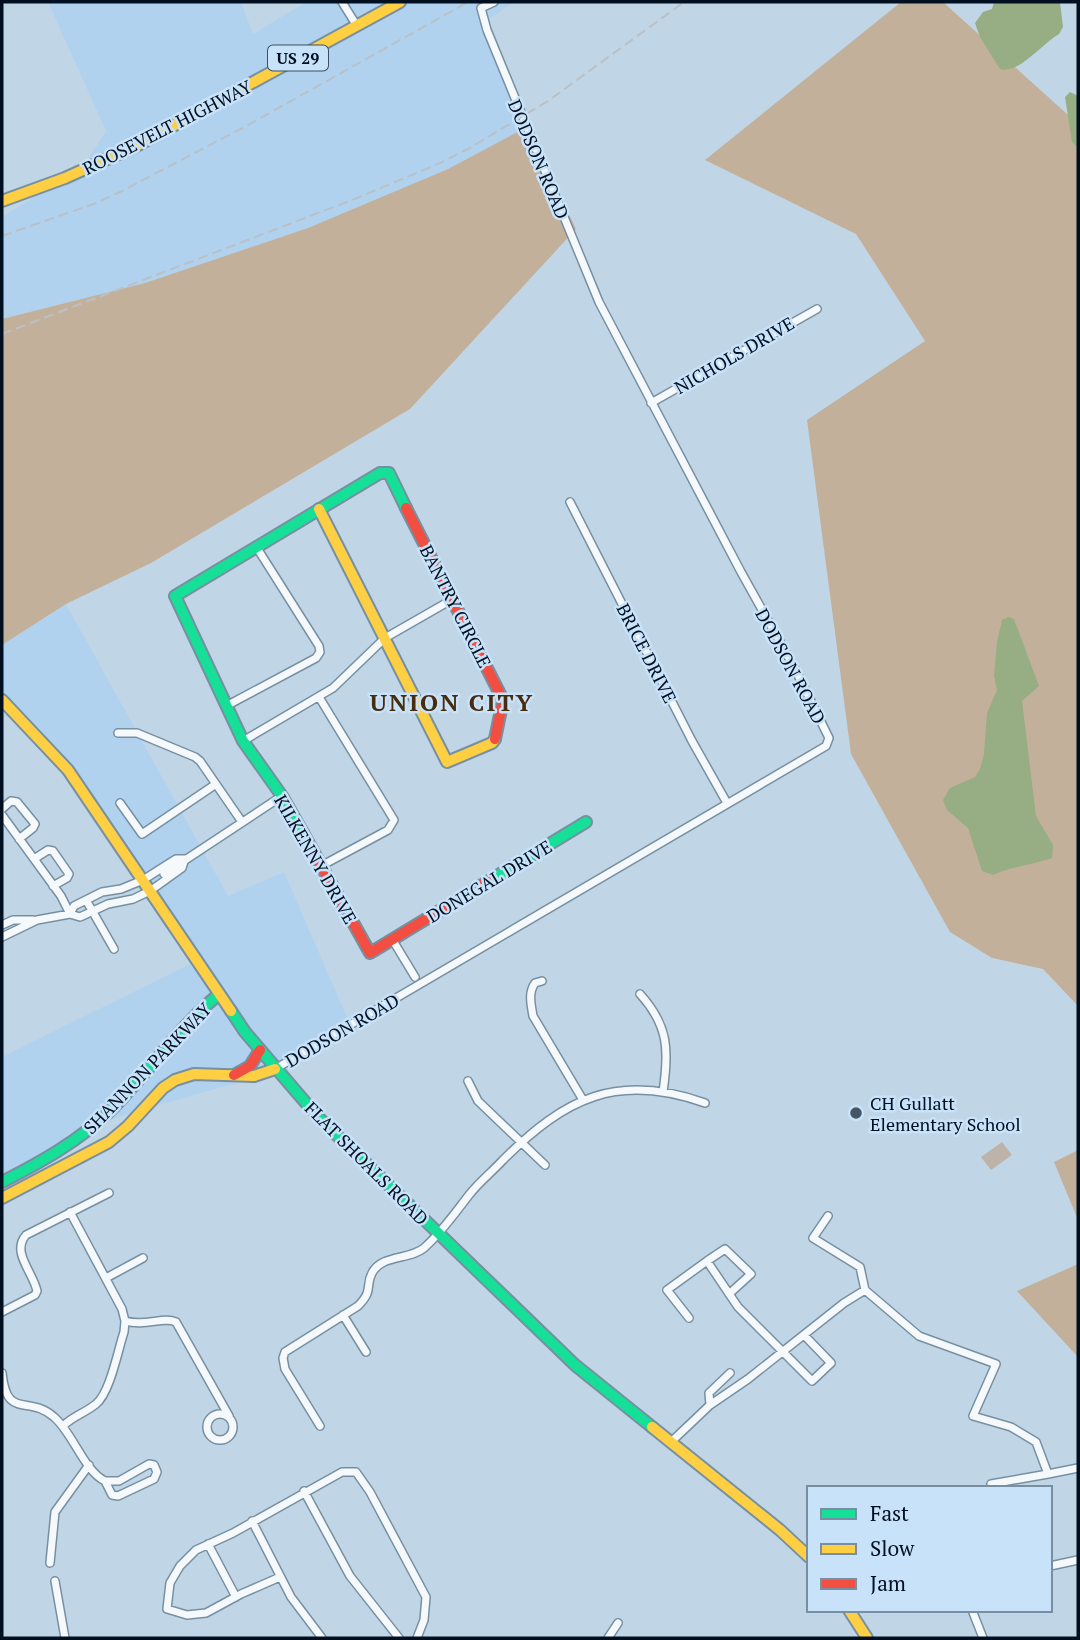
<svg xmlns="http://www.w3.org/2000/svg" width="1080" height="1640" viewBox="0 0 1080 1640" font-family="'PT Serif',serif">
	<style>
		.built { fill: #b0d2ee }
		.green { fill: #beb3a8 }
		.forest { fill: #c3b09b }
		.water { fill: #97ad84 }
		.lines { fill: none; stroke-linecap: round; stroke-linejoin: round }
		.street-casing { stroke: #7790a1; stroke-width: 10 }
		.fast-casing { stroke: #7790a1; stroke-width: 14 }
		.slow-casing { stroke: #7790a1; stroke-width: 14 }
		.jam-casing { stroke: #7790a1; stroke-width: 14 }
		.street { stroke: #f6f9fb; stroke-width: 7 }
		.fast { stroke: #16e098; stroke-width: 10 }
		.slow { stroke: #ffcf43; stroke-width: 10 }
		.jam { stroke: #f24e42; stroke-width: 10 }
		.rail { stroke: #bac0c5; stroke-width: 2; stroke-dasharray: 10 5; stroke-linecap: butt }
		.poi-dot { fill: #435566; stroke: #c8e2f9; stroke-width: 2.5 }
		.labels { text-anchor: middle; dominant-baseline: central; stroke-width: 5; stroke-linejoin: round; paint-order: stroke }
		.shield { fill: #c8e2f9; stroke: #3c4f61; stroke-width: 2 }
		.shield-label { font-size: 16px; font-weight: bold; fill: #001020 }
		.street-label { font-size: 18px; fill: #001020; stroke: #c8e2f9 }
		.poi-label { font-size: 18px; fill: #001020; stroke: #c8e2f9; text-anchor: start }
		.district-label { font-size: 24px; font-weight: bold; letter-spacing: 2px; fill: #482c0e; stroke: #c8e2f9 }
	</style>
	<rect width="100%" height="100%" fill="#c0d6e7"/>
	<path class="built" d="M 48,2 L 241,2 L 253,34 L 306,2 L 514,2 L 486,21 L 527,127 L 448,169 L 308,228 L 145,283 L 2,319 L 2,217 L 83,167 L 106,131 Z
		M 66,604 L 228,896 L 284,872 L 353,1031 L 278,1071 L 111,1119 L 2,1185 L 2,1057 L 198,960 L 69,768 L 2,698 L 2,645 Z"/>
	<path class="green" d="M 1002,1142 L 1012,1155 L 991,1170 L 981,1157 Z"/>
	<path class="forest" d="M 901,2 L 943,2 L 1078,124 L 1078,1006 L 1043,969 L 992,958 L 950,932 L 851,754 L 807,420 L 925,341 L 856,234 L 705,160 Z
		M 527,127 L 576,229 L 410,409 L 151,563 L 66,604 L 2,645 L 2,319 L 145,283 L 308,228 L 448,169 Z
		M 1078,1150 L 1078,1220 L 1054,1162 Z
		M 1078,1264 L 1078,1357 L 1017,1291 Z"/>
	<path class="water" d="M 994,2 L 1060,2 L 1063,27 L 1059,34 C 1043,43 1018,75 1000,69 L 980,37 L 975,23 L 983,12 L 992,9 Z
		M 1070,92 L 1078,96 L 1078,148 L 1072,142 L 1065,97 Z
		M 1008,617 L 1014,619 L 1039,686 L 1022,701 L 1036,816 L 1053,845 L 1052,858 C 1032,865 1013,866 993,875 L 982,871 L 968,828 L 947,810 L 943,800 L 950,788 L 975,777 L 980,769 L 984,754 L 987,713 L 997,690 L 994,676 L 997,642 L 1002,620 Z"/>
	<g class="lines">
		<defs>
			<path id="street" d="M 342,2 L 357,26
				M 651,403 L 817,309
				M 570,502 L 692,741 L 727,803
				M 319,697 L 394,820 L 388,830 L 321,866
				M 228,705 L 316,658 L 320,652 L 319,646 L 257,548
				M 118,733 L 137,733 L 195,757 L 200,761 L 242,822
				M 243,741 L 333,688 L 385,638 L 453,599
				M 120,803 L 142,834 L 216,784
				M 2,809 L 11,801 L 17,802 L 35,824 L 33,828 L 19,839
				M 2,815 L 61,896 L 70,914 L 37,920 L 2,937
				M 34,859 L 48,850 L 53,851 L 69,874 L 67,878 L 53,886
				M 176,859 L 185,859 L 182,868 L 150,891 L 133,899 L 108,904 L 80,917 L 70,914 L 74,906 L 102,892 L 121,889 L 143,880 Z
				M 164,874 L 282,796
				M 86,900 L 114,949
				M 2,925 L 13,920 L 33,920
				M 392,939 L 415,977
				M 542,981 L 535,983 C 528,993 531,1004 533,1016 L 583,1100
				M 640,994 C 669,1026 669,1051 663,1092
				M 275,1069 L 826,746 L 829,738 L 795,669 L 741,572 L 599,302 L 487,30 L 481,8 L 494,2
				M 468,1081 L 478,1101 L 545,1165
				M 828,1216 L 813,1238 L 860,1267 L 865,1290
				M 707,1261 L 725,1249 L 751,1274 L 729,1294
				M 106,1278 L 143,1258
				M 2,1312 L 35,1295 L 37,1291 C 33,1272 11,1252 26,1235 L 109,1193
				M 343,1315 L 366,1352
				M 689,1318 L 667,1290 L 707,1261 L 738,1307 L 812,1381 L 831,1363 L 804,1335
				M 125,1321 C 146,1327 163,1316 176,1322 L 229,1416
				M 2,1373 C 7,1421 28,1394 54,1417 C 73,1433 84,1471 105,1481
				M 710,1405 L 709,1393 L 730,1373
				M207 1427a13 13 0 1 1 26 0a13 13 0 1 1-26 0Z
				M 63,1426 C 73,1416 85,1413 96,1404 C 110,1393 118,1350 124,1332 L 125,1321 L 122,1309 L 70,1212
				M 320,1426 L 285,1369 L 283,1358 L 285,1352 L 358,1306 C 374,1290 365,1286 372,1273 C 382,1254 410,1260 424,1248 C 442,1232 455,1213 469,1195 C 479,1182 492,1172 503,1160 C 565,1098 617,1072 705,1103
				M 671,1442 L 710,1405 L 748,1379 L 844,1303 L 865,1290 L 919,1336 L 996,1364 L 973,1416 L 1011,1427 L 1036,1442 L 1048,1474 L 1078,1468
				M 149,1464 L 154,1465 L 157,1472 L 154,1479 L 118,1496 L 112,1495 L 105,1481 L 119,1481 Z
				M 991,1484 L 1048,1474
				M 304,1491 L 350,1576 L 399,1638
				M 252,1521 L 291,1597 L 322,1638
				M 208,1544 L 236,1597
				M 50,1563 L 55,1512 L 89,1465
				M 1050,1566 L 1078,1560
				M 280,1577 L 241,1594 L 206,1613 L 187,1615 L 167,1609 L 170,1583 L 180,1566 L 196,1550 L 233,1533 L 342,1472 L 356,1472 L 370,1492 L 426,1597 L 424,1620 L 417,1638
				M 55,1581 L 65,1638
				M 972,1610 L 983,1638
				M 608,1638 L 618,1623"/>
			<path id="fast" d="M 303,833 L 282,796 L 243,741 L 175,596 L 380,473 L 389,473 L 406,508
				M 492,879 L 586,822
				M 231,1011 L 245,1032 L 318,1117 L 575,1365 L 652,1427
				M 2,1182 C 41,1162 79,1141 111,1110 C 148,1073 177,1029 218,995"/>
			<path id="slow" d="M 2,201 L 65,178 L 138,145 L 400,2
				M 319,509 L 447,762 L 492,743 L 495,739
				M 2,700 L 68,770 L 231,1011
				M 2,1198 L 109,1142 L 128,1126 L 163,1088 L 175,1080 L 194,1074 L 254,1076 L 275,1069
				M 652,1427 L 780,1530 L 809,1557
				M 849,1610 L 867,1638"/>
			<path id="jam" d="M 406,508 L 503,700 L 495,739
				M 303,833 L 370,953 L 492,879
				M 234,1075 L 250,1066 L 260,1050"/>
		</defs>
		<use href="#street" class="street-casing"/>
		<use href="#fast" class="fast-casing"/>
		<use href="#slow" class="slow-casing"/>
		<use href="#jam" class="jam-casing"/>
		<use href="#street" class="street"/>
		<use href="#fast" class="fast"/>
		<use href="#slow" class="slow"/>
		<use href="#jam" class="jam"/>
		<path class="rail" d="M 2,236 L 96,203 L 122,191 L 248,125 L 468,2
			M 2,334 L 352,200 L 438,164 L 468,149 L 548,101 L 684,2"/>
	</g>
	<circle class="poi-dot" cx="856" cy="1113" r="7"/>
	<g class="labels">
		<rect class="shield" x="268" y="45.5" width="60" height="25" rx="5"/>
		<g class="shield-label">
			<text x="298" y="58">US 29</text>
		</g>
		<g class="street-label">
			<text transform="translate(167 127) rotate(-27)">ROOSEVELT HIGHWAY</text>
			<text transform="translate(539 159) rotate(67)">DODSON ROAD</text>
			<text transform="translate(734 355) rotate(-30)">NICHOLS DRIVE</text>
			<text transform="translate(456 606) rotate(63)">BANTRY CIRCLE</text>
			<text transform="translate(647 653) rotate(63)">BRICE DRIVE</text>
			<text transform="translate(791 666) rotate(62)">DODSON ROAD</text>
			<text transform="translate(316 859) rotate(60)">KILKENNY DRIVE</text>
			<text transform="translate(489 881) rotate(-31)">DONEGAL DRIVE</text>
			<text transform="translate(342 1030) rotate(-30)">DODSON ROAD</text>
			<text transform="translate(147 1068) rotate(-46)">SHANNON PARKWAY</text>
			<text transform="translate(367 1163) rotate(45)">FLAT SHOALS ROAD</text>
		</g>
		<g class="poi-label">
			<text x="870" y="1103">CH Gullatt<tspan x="870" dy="21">Elementary School</tspan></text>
		</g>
		<g class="district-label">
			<text x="452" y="702">UNION CITY</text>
		</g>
	</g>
	<rect width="1080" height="1640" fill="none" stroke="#001020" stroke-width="7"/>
	<rect x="807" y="1486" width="245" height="126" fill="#c8e2f9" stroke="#788ea2" stroke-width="2"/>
	<rect x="821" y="1509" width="35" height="10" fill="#16e098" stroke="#788ea2" stroke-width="2"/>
	<text x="870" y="1521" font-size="21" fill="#001020">Fast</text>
	<rect x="821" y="1544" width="35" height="10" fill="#ffcf43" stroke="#788ea2" stroke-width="2"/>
	<text x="870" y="1556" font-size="21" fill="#001020">Slow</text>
	<rect x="821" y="1579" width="35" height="10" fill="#f24e42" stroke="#788ea2" stroke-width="2"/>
	<text x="870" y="1591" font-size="21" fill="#001020">Jam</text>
</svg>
